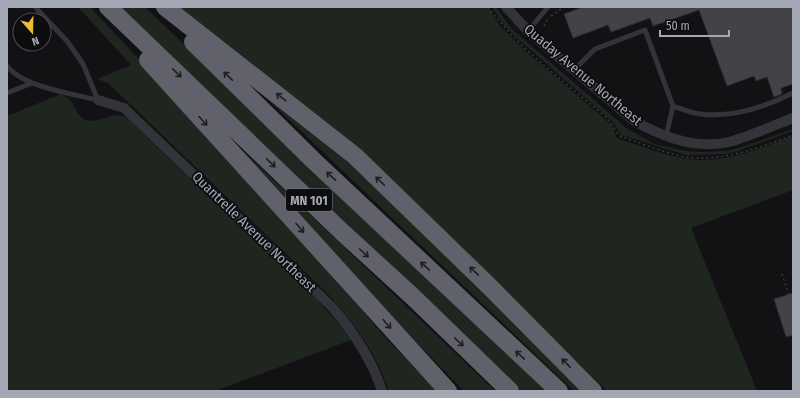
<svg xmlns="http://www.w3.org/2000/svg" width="800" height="398" viewBox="0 0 800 398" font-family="'Fira Sans Condensed',sans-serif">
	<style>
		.green { fill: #1f2620 }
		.building { fill: #424247; stroke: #2d2c30 }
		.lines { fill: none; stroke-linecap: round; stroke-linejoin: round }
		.path { stroke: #393b40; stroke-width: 1.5; stroke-dasharray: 2 3; stroke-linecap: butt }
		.service { stroke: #333439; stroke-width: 5 }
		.minor { stroke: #333439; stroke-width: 10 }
		.motorway { stroke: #60616a; stroke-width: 18 }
		.oneway { stroke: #1e1e21 }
		.labels { text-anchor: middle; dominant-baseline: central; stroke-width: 3.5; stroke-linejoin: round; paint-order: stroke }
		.shield { fill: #0d0d0f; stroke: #777a82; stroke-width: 1 }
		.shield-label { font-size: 13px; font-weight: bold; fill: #a4a8b4 }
		.street-label { font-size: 14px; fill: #a4a8b4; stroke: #0d0d0f }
	</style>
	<rect width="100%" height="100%" fill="#121214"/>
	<path class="green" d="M 78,7 L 90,7 L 167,89 L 285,220 L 385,337 L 437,391 L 389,391 C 377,354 354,323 328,294 L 108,83 L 97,79 L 131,65 Z
		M 118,7 L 145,7 L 291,147 L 548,391 L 521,391 Z
		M 177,7 L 488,7 L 499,25 L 531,56 L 607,121 L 611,124 L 617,138 L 621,140 C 640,145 658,153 677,157 C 718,167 755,150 793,136 L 793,190 L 691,228 L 757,391 L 607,391 L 436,226 Z
		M 492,7 L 496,7 L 511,28 L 520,36 L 625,127 L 654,144 L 686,151 L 701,152 L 727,151 L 739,148 L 793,129 L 793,131 L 738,151 L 726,154 L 686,155 L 621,135 L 612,121 L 518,39 L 504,25 Z
		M 61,94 C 64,96 67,97 69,99 C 76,106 76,116 86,120 C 99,124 111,112 123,116 C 126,117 129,120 131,122 C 171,161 211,199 252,238 C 286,270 322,301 351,340 L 215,391 L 7,391 L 7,116 Z
		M 262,94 L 314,128 L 588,391 L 574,391 Z
		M 240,148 L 495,391 L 464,391 L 382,307 L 237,151 Z"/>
	<path class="building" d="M 583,7 L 793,7 L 793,84 L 781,88 L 782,94 L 774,97 L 767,77 L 756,81 L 754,76 L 727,86 L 699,10 L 653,26 L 650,18 L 611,32 L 608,25 L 573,38 L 564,14 Z
		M 793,293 L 793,335 L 786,337 L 774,299 Z"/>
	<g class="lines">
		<path class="path" d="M 488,7 C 521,51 566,83 607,118 C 613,124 615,133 622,137 C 641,143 660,151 680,156 C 719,164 757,148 793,135
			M 551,16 L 564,7
			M 544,26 L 547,20
			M 782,274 L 789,295"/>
		<path class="service" d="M 35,7 L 67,41 L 83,64 L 98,100
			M 528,31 L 548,7
			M 7,66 C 23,87 73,94 98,100
			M 574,70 L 595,49 L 645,30 L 673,106 L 666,136
			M 7,93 L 32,83
			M 673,106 C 682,109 691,113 700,114 C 731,118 765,107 793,93"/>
		<path class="minor" d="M 506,7 L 528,31 L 633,120 C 662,137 695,150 729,142 C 751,136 772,126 793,118
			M 98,100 L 124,108 L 333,308 C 354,333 372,359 382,391"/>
		<path class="motorway" d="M 108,7 L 342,232 L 412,296 L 510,391
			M 165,7 L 355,156 L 491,288 L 593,391
			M 193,42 L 314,161 L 559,391
			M 148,60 L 448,391"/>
	</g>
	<defs><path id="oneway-shaft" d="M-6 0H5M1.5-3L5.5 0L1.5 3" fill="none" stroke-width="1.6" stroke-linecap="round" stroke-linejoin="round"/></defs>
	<g class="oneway">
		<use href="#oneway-shaft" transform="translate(177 73) rotate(44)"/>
		<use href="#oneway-shaft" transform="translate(228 76) rotate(-136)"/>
		<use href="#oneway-shaft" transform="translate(281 97) rotate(-142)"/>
		<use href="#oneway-shaft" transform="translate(203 121) rotate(48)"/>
		<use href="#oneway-shaft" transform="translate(271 163) rotate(44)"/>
		<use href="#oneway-shaft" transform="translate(331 176) rotate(-137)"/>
		<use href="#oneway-shaft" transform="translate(380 181) rotate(-136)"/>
		<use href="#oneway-shaft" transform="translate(300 228) rotate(49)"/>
		<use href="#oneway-shaft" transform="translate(364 253) rotate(42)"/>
		<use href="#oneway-shaft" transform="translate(425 266) rotate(-137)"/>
		<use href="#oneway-shaft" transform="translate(474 271) rotate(-136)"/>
		<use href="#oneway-shaft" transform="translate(387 324) rotate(48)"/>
		<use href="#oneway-shaft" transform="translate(459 342) rotate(44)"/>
		<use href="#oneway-shaft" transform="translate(520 355) rotate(-137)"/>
		<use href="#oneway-shaft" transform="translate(566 363) rotate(-134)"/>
	</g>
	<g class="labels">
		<rect class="shield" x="286" y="189" width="46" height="22" rx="3"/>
		<g class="shield-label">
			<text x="309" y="200">MN 101</text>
		</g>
		<g class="street-label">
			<text transform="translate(583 75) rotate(40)">Quaday Avenue Northeast</text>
			<text transform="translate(254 232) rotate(44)">Quantrelle Avenue Northeast</text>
		</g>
	</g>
	<rect width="800" height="398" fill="none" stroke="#a4a8b4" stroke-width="16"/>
	<g transform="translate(32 32) rotate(160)"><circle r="19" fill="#0d0d0f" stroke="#494b51"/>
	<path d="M0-3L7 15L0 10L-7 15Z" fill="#ecbd33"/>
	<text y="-6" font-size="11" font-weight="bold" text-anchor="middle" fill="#a4a8b4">N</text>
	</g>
	<path d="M660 30v6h69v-6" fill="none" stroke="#a4a8b4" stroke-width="2"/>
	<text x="666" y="30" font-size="12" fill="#a4a8b4" stroke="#0d0d0f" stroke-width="3" paint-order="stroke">50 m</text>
</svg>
